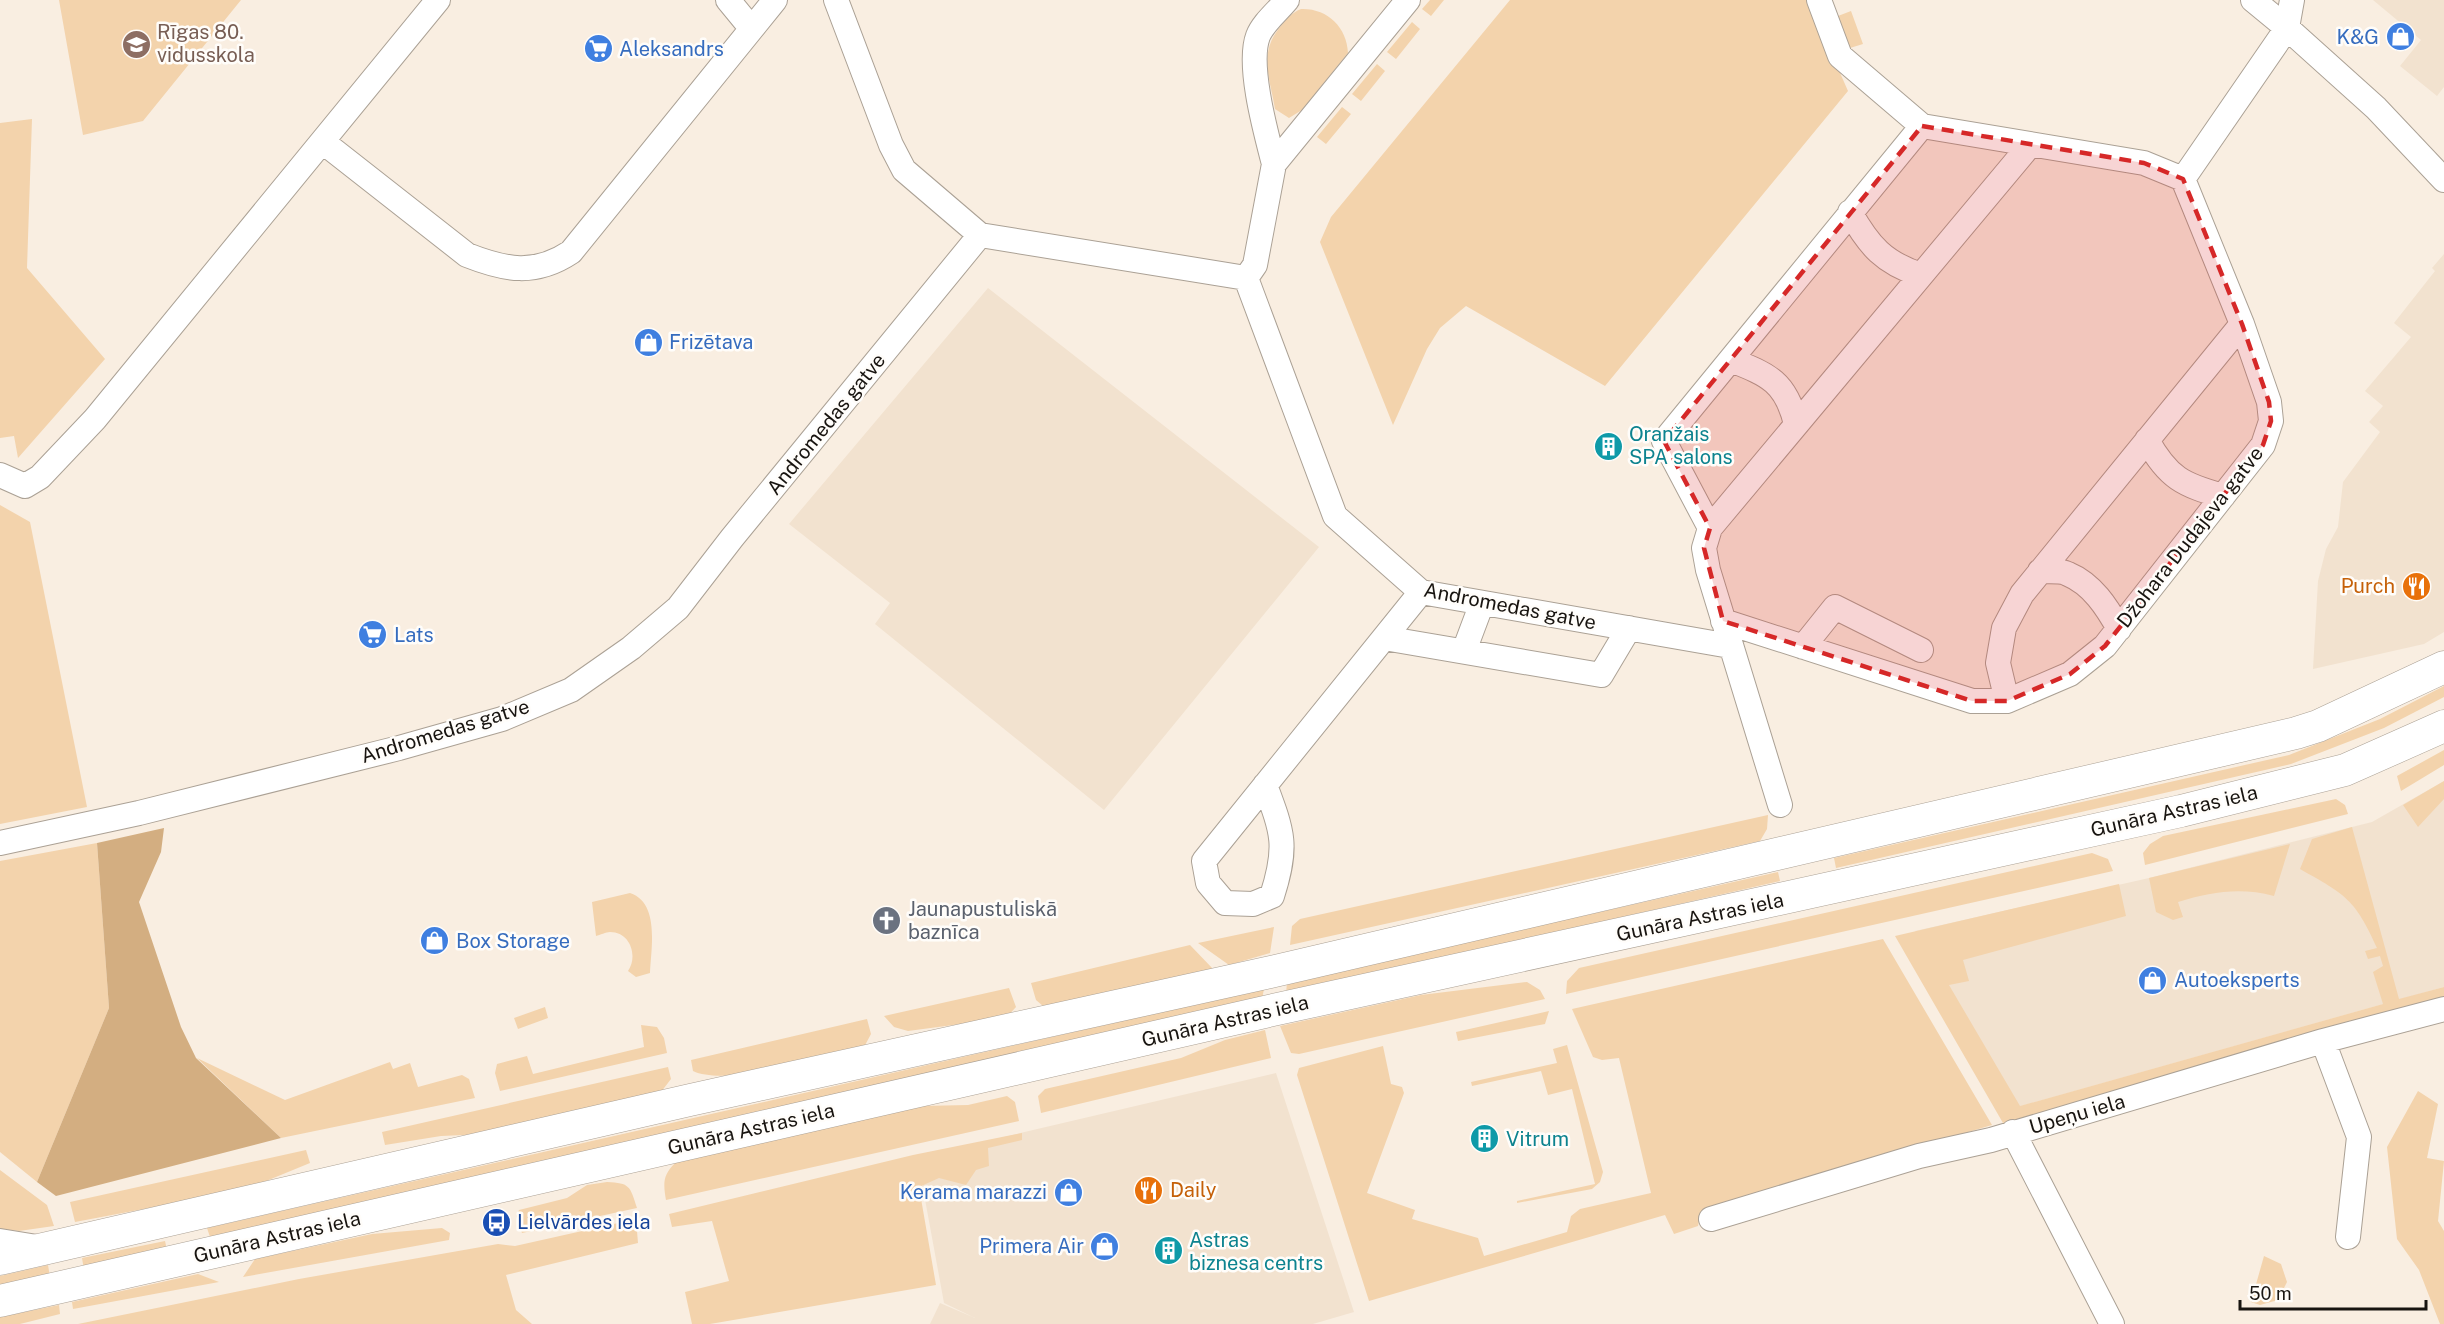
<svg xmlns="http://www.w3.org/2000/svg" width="2444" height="1324" viewBox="0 0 2444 1324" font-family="'Public Sans',sans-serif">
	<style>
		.built { fill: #f2e2cf }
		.green { fill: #f3d3ac }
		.forest { fill: #d3ae81 }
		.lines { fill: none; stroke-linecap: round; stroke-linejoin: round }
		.minor-casing { stroke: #aba195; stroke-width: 26 }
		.major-casing { stroke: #aba195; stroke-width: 33 }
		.minor { stroke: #fff; stroke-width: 24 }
		.major { stroke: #fff; stroke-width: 32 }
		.marked { fill: #d62828; fill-opacity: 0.2; stroke: #d62828; stroke-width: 4.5; stroke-dasharray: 12 8; stroke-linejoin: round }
		.labels { text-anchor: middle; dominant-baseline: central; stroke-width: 5; stroke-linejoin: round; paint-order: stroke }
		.education-label { font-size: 20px; fill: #785e54; stroke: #fffdfa; text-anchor: start }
		.shop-label { font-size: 20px; fill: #366cbe; stroke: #fffdfa; text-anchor: start }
		.street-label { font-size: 20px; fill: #181410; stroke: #fffdfa }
		.culture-label { font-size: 20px; fill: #0d838f; stroke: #fffdfa; text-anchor: start }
		.food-label { font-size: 20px; fill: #c56008; stroke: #fffdfa; text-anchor: end }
		.worship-label { font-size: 20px; fill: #5b616d; stroke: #fffdfa; text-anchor: start }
		.transit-label { font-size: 20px; fill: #164399; stroke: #fffdfa; text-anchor: start }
	</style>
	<rect width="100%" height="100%" fill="#f9eee1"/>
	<path class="built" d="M 2373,0 L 2444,0 L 2444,87 L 2437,96 L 2400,66 L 2421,40 Z
		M 2444,254 L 2444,632 L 2424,644 L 2313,669 L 2318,581 L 2326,549 L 2338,527 L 2343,482 L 2380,432 L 2369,422 L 2383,406 L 2365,391 L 2411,337 L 2394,323 L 2435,271 L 2432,268 Z
		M 988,288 L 1319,547 L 1104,810 L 875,624 L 890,603 L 789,524 Z
		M 2444,781 L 2444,987 L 2014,1108 L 1915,931 L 2149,878 L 2372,822 Z
		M 1276,1073 L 1354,1312 L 1313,1324 L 930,1324 L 940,1303 L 975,1318 L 944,1303 L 922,1183 L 991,1140 Z"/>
	<path class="green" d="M 59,0 L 241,0 L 143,121 L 83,135 Z
		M 1430,0 L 1444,0 L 1431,16 L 1422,9 Z
		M 1510,0 L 1808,0 L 1848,91 L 1605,386 L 1466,306 L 1440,328 L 1427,349 L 1393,425 L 1320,242 L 1331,217 Z
		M 1301,9 C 1327,8 1347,27 1348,53 L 1302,110 L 1289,118 L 1275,109 C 1270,78 1258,54 1280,27 C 1287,19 1291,13 1301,9 Z
		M 1851,11 L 1863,44 L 1850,48 L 1838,16 Z
		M 1412,22 L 1420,29 L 1396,59 L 1387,52 Z
		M 1377,64 L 1385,71 L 1361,101 L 1352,94 Z
		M 1342,107 L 1351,114 L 1326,144 L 1317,137 Z
		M 32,119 L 27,268 L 105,359 L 18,458 L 14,436 L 0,438 L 0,123 Z
		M 0,505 L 30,522 L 87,807 L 0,824 Z
		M 2444,686 L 2444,697 L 2384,728 L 2291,764 L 1836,868 L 1834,858 L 2289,755 L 2380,719 Z
		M 2444,750 L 2444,765 L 2401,791 L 2397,776 Z
		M 2444,781 L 2444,799 L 2418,827 L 2403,805 Z
		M 2336,799 L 2345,805 L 2348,814 L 2145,865 L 2143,853 L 2150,844 L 2163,836 Z
		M 1768,815 L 1767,829 L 1760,841 L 1290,945 L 1292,926 L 1300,919 Z
		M 2352,827 L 2399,999 L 2444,987 L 2444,1002 L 2003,1123 L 1895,936 L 2119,884 L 2126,916 L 1963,960 L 1969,981 L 1949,985 L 2020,1106 L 2383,1004 L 2373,972 L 2383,966 L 2380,956 L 2368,959 L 2365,951 L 2377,948 C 2355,899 2346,895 2300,869 L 2312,839 Z
		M 97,843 L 109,1008 L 37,1182 L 0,1152 L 0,861 Z
		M 2290,844 L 2274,896 C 2240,887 2211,892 2178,902 L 2183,917 L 2173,920 L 2156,912 L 2149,878 Z
		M 2092,853 L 2108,859 L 2113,871 L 1566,994 L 1567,981 L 1579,968 Z
		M 1778,872 L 1780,881 L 1286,994 L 1287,982 Z
		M 630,893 C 660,903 651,948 650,973 L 636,977 L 628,971 C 638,957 631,932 610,932 C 606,932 600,935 596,936 L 592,902 Z
		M 1274,927 L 1270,953 L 1229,965 L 1198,943 Z
		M 1883,939 L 1992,1125 L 1720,1206 L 1700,1216 L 1698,1226 L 1674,1234 L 1665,1215 L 1369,1301 L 1297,1075 L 1299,1068 L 1383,1046 L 1391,1084 L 1402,1087 L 1404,1093 L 1367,1193 L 1415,1210 L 1412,1219 L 1478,1238 L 1484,1256 L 1567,1232 L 1571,1216 L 1580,1209 L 1651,1193 L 1619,1058 L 1602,1060 L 1593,1057 L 1572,1009 Z
		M 1190,945 L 1214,970 L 1043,1006 L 1036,1000 L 1031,983 Z
		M 1527,982 L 1540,990 L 1545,999 L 1299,1054 L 1291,1053 L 1280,1026 L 1421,995 Z
		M 1009,988 L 1016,1007 L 1006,1018 L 908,1031 L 894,1027 L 884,1016 Z
		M 1264,989 L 1262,999 L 210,1237 L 207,1228 Z
		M 545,1007 L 548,1018 L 518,1029 L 514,1018 Z
		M 1549,1011 L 1545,1024 L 1458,1041 L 1456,1032 Z
		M 867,1019 L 871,1034 L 863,1049 C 825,1058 726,1087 693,1071 L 691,1060 Z
		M 641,1025 L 657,1027 L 664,1038 L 667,1053 L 500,1091 L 495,1073 L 497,1064 L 527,1056 L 533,1074 L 644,1047 Z
		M 1265,1030 L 1271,1058 L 1041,1113 L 1038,1096 L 1045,1089 L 1181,1058 L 1225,1040 Z
		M 1567,1045 L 1603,1172 L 1600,1182 L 1592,1189 L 1517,1203 L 1517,1201 L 1595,1184 L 1572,1089 L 1548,1095 L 1541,1071 L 1472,1086 L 1471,1082 L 1557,1063 L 1553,1049 Z
		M 197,1058 L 285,1100 L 390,1062 L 393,1069 L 410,1063 L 418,1087 L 462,1075 L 469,1079 L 475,1098 L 281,1138 Z
		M 668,1067 L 671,1079 L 661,1092 L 487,1134 L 441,1136 L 385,1145 L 382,1132 Z
		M 2418,1091 L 2438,1104 L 2427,1158 L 2444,1161 L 2438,1221 L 2444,1231 L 2444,1324 L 2440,1324 L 2419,1270 L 2397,1239 L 2387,1147 Z
		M 1007,1096 L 1015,1102 L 1019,1121 L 666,1200 C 663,1183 663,1175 675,1163 L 922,1106 L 968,1105 Z
		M 1022,1133 L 1022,1140 L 988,1148 L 989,1166 L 976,1170 L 966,1185 L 939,1178 L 919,1187 L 936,1285 L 710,1324 L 692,1324 L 685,1292 L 729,1281 L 712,1221 L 672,1227 L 669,1214 L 913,1155 Z
		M 306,1150 L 310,1163 L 244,1190 L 75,1222 L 70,1202 Z
		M 0,1170 L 47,1205 L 54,1226 L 19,1231 L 0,1229 Z
		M 607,1182 C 630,1183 630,1186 637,1208 L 522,1233 L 516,1216 L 519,1210 L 567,1198 L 587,1185 Z
		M 636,1219 L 638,1243 L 506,1275 L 516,1310 L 532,1324 L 78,1324 L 299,1279 L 498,1244 L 515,1246 Z
		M 442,1228 L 450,1233 L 449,1240 L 243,1277 L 255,1259 L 372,1234 Z
		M 165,1241 L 167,1250 L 84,1270 L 82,1258 Z
		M 2264,1256 L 2281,1264 L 2287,1282 L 2278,1300 L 2260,1305 L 2251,1302 Z
		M 48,1265 L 50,1277 L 0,1286 L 0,1276 Z
		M 198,1274 L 219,1282 L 73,1309 L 72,1302 Z
		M 59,1305 L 60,1314 L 20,1324 L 0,1324 L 0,1317 Z"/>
	<path class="forest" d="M 164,828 L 161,852 L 139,902 L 181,1027 L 196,1058 L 281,1138 L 56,1196 L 37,1182 L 109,1008 L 97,843 Z"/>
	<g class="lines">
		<defs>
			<path id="minor" d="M 728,0 L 751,28
				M 836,0 L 891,145 L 904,170 L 980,235 L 1246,278 L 1335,516 L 1421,592 L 1730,646
				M 2292,0 L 2287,28 L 2376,108 L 2444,180
				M 323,142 L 467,255 C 505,270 535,276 571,252 L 775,0
				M 1274,164 C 1266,133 1247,65 1258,36 C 1263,23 1278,11 1287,0
				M 2183,179 L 2287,28 L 2253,0
				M 1850,212 C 1869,246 1884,263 1921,275
				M 1246,278 L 1255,265 L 1274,164 L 1408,0
				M 1731,360 C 1769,375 1786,382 1796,424
				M 2147,440 C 2168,478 2183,485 2223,496
				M 0,475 L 25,486 L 40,477 L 95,419 L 438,0
				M 1710,528 L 1664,441 L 1922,126
				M 2040,571 C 2049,572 2061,570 2068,574 C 2092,584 2107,607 2119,629
				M 1723,621 L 1972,701 L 2007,701 L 2070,674 L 2105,646 L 2263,445 L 2271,421 L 2269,402 L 2242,324 L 2183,179 L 2144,163 L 1922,126 L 1840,56 L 1819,0
				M 1384,638 L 1601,675 L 1629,628
				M 1803,647 L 1835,607 L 1921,650
				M 1464,651 L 1482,603
				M 2007,701 L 1998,663 L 2004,628 L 2022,594 L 2242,324
				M 1265,785 C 1283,833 1288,846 1272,896 L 1253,904 L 1225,903 L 1208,883 L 1204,861 L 1421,592
				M 1780,805 L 1708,570 L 1704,548 L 1710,528 L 2030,145
				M 0,843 L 139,813 L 399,748 L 502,719 L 571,690 L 631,648 L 678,608 L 732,538 L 980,235
				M 2323,1041 L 2359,1137 L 2348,1237
				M 2013,1132 L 2112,1324
				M 1711,1219 L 1919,1156 L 1991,1140 L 2323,1041 L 2444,1009
				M 0,1241 L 37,1247"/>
			<path id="major" d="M 0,1259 L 690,1100 L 1275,971 L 2296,733 L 2318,726 L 2444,667
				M 0,1301 L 1273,1010 L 2181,811 L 2345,770 L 2444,726"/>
		</defs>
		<use href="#minor" class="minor-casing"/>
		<use href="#major" class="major-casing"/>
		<use href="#minor" class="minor"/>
		<use href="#major" class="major"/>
	</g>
	<path class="marked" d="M 1922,126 L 2144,163 L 2183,179 L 2242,324 L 2269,402 L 2271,421 L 2263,445 L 2105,646 L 2070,674 L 2007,701 L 1972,701 L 1723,621 L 1704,548 L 1710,528 L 1664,441 Z"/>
	<defs>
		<symbol id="shop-disc" viewBox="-11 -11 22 22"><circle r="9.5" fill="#3f7fe0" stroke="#fffdfa"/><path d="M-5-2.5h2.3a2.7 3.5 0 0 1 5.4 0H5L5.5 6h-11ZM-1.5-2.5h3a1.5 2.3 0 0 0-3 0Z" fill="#fff"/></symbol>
		<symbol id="school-disc" viewBox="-11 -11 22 22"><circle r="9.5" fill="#8d6e63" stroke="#fffdfa"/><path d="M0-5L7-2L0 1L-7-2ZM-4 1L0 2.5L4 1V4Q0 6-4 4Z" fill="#fff"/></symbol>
		<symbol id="supermarket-disc" viewBox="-11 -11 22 22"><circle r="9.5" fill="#3f7fe0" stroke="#fffdfa"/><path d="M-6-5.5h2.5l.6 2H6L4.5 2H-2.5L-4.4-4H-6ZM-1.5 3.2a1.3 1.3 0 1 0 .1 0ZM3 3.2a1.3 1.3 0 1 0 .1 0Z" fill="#fff"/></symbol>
		<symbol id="building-disc" viewBox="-11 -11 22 22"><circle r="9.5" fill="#0f9aa8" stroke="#fffdfa"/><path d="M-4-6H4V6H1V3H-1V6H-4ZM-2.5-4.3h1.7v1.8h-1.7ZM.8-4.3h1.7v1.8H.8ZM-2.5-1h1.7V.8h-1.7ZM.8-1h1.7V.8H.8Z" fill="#fff"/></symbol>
		<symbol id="restaurant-disc" viewBox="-11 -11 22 22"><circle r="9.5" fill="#e8710a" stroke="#fffdfa"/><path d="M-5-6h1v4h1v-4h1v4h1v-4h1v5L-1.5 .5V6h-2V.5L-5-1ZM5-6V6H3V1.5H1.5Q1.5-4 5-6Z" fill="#fff"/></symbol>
		<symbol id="church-disc" viewBox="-11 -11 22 22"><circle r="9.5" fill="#6b7280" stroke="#fffdfa"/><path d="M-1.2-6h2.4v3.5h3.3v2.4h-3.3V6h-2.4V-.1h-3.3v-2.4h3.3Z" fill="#fff"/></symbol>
		<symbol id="bus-disc" viewBox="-11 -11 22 22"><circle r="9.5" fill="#1a4fb4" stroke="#fffdfa"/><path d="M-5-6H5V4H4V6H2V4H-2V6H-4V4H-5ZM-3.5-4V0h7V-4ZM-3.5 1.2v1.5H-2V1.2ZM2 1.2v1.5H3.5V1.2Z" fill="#fff"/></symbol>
	</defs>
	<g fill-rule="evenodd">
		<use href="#shop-disc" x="2384" y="20" width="33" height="33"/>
		<use href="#school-disc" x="120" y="28" width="33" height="33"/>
		<use href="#supermarket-disc" x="582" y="32" width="33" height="33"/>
		<use href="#shop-disc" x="632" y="326" width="33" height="33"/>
		<use href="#building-disc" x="1592" y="430" width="33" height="33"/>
		<use href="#restaurant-disc" x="2400" y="570" width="33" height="33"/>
		<use href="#supermarket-disc" x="356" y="618" width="33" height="33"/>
		<use href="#church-disc" x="870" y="904" width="33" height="33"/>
		<use href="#shop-disc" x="418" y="924" width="33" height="33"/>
		<use href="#shop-disc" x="2136" y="964" width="33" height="33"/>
		<use href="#building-disc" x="1468" y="1122" width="33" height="33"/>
		<use href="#restaurant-disc" x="1132" y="1174" width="33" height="33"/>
		<use href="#shop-disc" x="1052" y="1176" width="33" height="33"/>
		<use href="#bus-disc" x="480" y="1206" width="33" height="33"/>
		<use href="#shop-disc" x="1088" y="1230" width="33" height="33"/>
		<use href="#building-disc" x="1152" y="1234" width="33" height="33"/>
	</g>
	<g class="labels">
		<g class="education-label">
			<text x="157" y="32">Rīgas 80.<tspan x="157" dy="23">vidusskola</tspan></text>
		</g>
		<g class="shop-label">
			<text x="2379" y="37" text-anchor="end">K&amp;G</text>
			<text x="619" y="49">Aleksandrs</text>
			<text x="669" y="342">Frizētava</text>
			<text x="394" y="635">Lats</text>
			<text x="456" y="941">Box Storage</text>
			<text x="2174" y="980">Autoeksperts</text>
			<text x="1047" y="1192" text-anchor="end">Kerama marazzi</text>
			<text x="1084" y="1246" text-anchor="end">Primera Air</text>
		</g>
		<g class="street-label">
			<text transform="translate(826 424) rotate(-51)">Andromedas gatve</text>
			<text transform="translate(2190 537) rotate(-52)">Džohara Dudajeva gatve</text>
			<text transform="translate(1510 606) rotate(11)">Andromedas gatve</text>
			<text transform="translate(445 731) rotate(-17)">Andromedas gatve</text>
			<text transform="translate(2174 811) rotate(-13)">Gunāra Astras iela</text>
			<text transform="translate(1700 917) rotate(-12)">Gunāra Astras iela</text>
			<text transform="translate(1225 1021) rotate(-13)">Gunāra Astras iela</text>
			<text transform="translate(2077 1114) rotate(-16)">Upeņu iela</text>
			<text transform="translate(751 1129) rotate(-13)">Gunāra Astras iela</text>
			<text transform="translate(277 1237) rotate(-13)">Gunāra Astras iela</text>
		</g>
		<g class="culture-label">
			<text x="1629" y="434">Oranžais<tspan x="1629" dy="23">SPA salons</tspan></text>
			<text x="1506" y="1139">Vitrum</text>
			<text x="1189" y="1240">Astras<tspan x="1189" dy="23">biznesa centrs</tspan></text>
		</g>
		<g class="food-label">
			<text x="2395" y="586">Purch</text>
			<text x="1170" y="1190" text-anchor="start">Daily</text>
		</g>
		<g class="worship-label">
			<text x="908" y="909">Jaunapustuliskā<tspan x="908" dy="23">baznīca</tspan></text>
		</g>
		<g class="transit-label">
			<text x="517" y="1222">Lielvārdes iela</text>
		</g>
	</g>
	<path d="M2240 1300v9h186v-9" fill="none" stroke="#181410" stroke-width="3"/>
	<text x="2249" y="1300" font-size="18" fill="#181410" stroke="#fffdfa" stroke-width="4.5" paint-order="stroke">50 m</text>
</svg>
